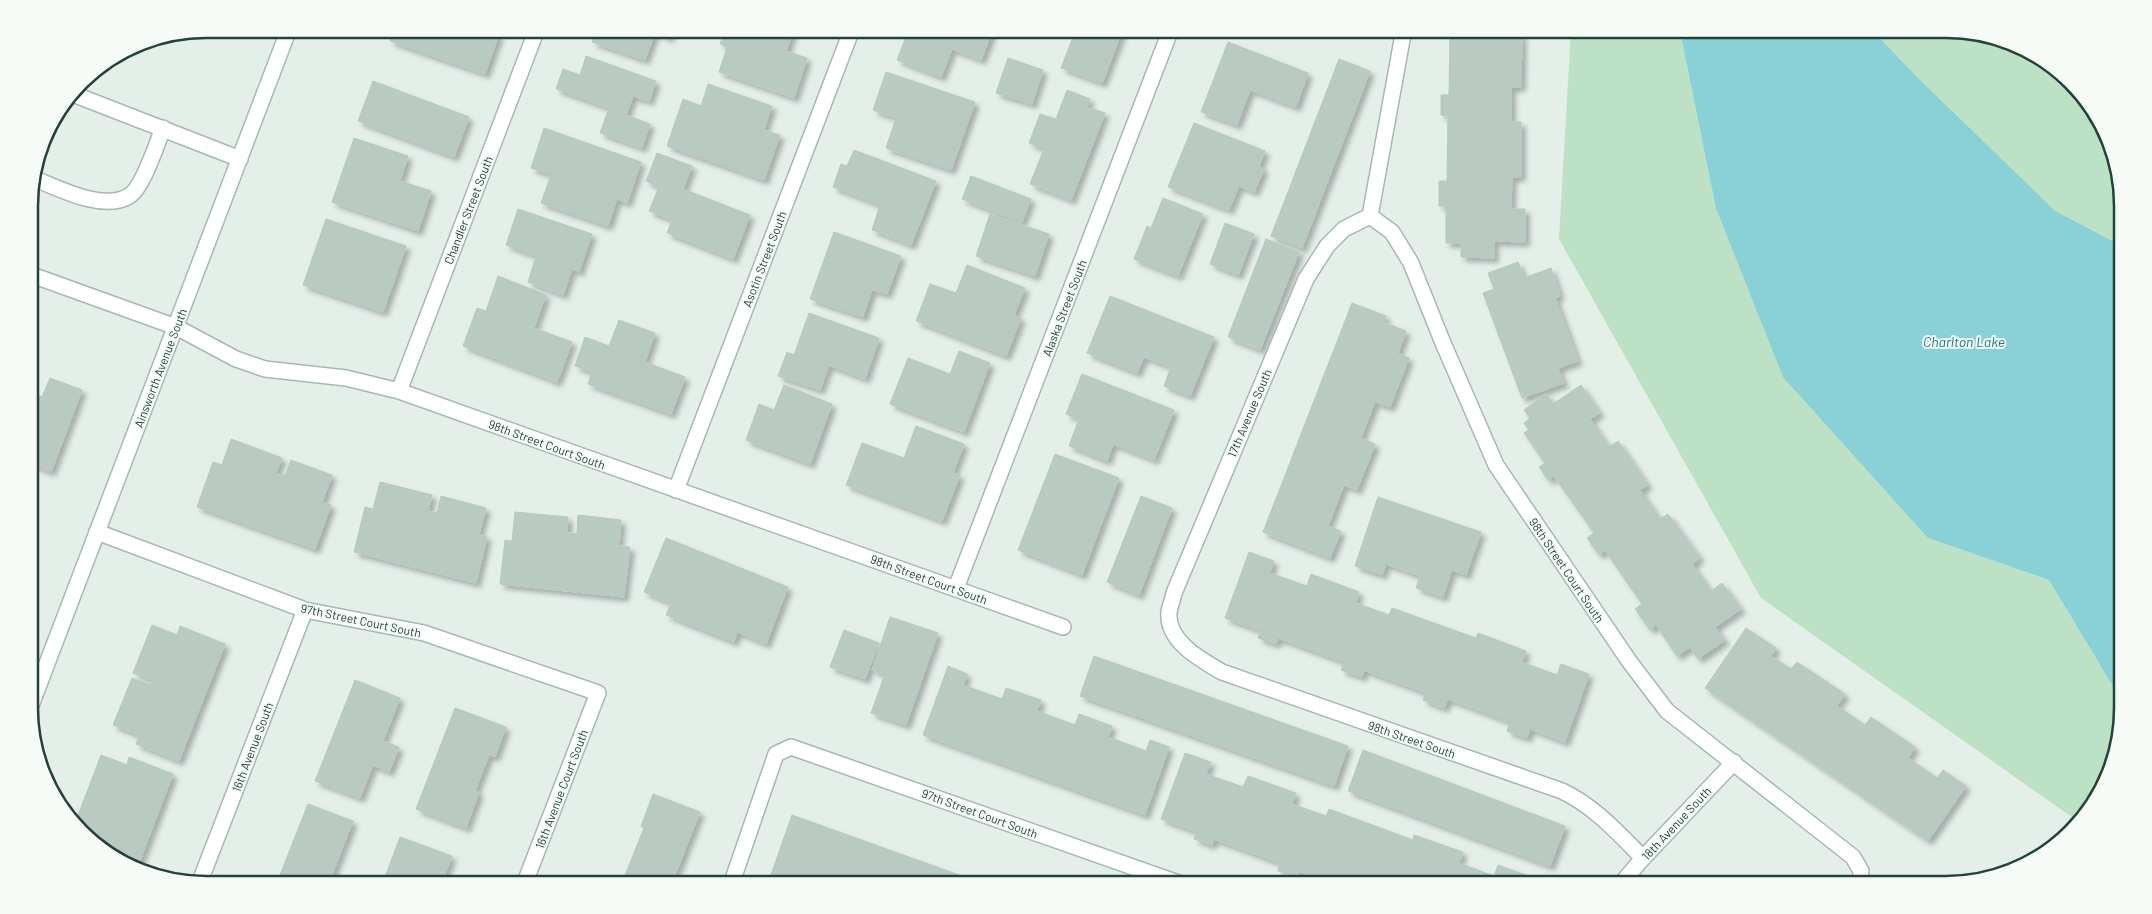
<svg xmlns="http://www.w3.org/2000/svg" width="2152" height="914" viewBox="0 0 2152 914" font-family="Barlow,sans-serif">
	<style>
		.green { fill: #bce1c4 }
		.water { fill: #89d0d7 }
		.building { fill: #b9cac2; stroke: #b6c9c0; filter: url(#shadow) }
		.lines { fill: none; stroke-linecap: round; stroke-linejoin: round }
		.lane-casing { stroke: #a7b8b1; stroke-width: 18 }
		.street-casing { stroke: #a7b8b1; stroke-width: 18 }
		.secondary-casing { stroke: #a2bcb1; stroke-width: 18 }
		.lane { stroke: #fff; stroke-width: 15 }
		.street { stroke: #fff; stroke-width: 15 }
		.secondary { stroke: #fff; stroke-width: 15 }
		.labels { text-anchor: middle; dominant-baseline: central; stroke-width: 4; stroke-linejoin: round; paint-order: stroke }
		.street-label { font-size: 12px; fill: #224338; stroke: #f6fbf8 }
		.water-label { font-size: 14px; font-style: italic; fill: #167984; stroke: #f6fbf8 }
		.rim { fill: none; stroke: #224338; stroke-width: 2.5 }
	</style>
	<defs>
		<filter id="shadow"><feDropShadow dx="4.5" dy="4.5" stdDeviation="2.5" flood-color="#0004"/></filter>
	</defs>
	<rect width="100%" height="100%" fill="#e5efea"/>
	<path class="green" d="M 1571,29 L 1686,29 L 1682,40 L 1928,538 L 2049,580 L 2123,703 L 2110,776 L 2076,820 L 1761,598 L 1559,239 Z
		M 1871,29 L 1947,29 L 2014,42 L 2087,98 L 2122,183 L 2122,246 L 2055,212 L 1919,79 Z"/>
	<path class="water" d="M 1686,29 L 1871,29 L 1919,79 L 2055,211 L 2122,246 L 2123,703 L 2049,580 L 1928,538 L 1783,377 L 1716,208 L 1682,40 Z"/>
	<path class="building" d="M 395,29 L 485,29 L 499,34 L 485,74 L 390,41 Z
		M 597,29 L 672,29 L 669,38 L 655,32 L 645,60 L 592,42 Z
		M 725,29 L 794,29 L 786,51 L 807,58 L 794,98 L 719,72 L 727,47 L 720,44 Z
		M 895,29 L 993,29 L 981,60 L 952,49 L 941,77 L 897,60 L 907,34 Z
		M 1076,29 L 1123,29 L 1102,83 L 1061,68 Z
		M 1450,29 L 1512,29 L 1512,33 L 1522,34 L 1521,87 L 1511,87 L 1511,122 L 1521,122 L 1521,177 L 1512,177 L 1511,209 L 1525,209 L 1525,242 L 1494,241 L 1494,258 L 1461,257 L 1461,243 L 1446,243 L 1446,206 L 1439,206 L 1439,181 L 1447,181 L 1448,116 L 1441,115 L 1441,95 L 1449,95 Z
		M 1228,42 L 1308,73 L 1296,107 L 1250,90 L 1237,125 L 1201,112 Z
		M 586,56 L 656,81 L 649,101 L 633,96 L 626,115 L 650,124 L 642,148 L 600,133 L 609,108 L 556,89 L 563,69 L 580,75 Z
		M 1008,58 L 1043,70 L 1032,104 L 996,93 Z
		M 1339,59 L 1370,71 L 1302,248 L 1271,236 Z
		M 886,72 L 975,102 L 951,170 L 886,148 L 896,118 L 873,110 Z
		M 373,81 L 469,117 L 454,157 L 358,121 Z
		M 708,84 L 772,106 L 764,130 L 780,135 L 764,180 L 667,146 L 683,99 L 701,106 Z
		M 1067,90 L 1090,99 L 1087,107 L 1105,113 L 1071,200 L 1030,184 L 1044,149 L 1029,143 L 1040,114 L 1056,119 Z
		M 1194,123 L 1265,151 L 1259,166 L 1264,169 L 1254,192 L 1239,186 L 1229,210 L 1168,187 Z
		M 544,128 L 641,162 L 627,203 L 617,199 L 608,226 L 541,203 L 551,175 L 531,168 Z
		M 354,138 L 408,156 L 400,181 L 431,191 L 418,231 L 332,202 Z
		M 854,150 L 936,181 L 911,245 L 872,230 L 880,205 L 833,187 L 841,164 L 847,166 Z
		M 657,153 L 692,166 L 683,189 L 750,215 L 733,259 L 667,233 L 672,220 L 649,211 L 659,187 L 646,181 Z
		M 971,176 L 1031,199 L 1022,222 L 962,199 Z
		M 1163,198 L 1203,214 L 1178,276 L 1134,259 L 1147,226 L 1151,228 Z
		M 518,209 L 592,234 L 579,272 L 572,269 L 563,295 L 528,282 L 536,256 L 506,245 Z
		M 990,214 L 1049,234 L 1035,276 L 976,256 Z
		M 326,219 L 406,246 L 383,312 L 303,285 Z
		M 1225,223 L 1254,234 L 1238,275 L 1210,264 Z
		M 834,232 L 901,256 L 887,294 L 872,290 L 863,317 L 810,299 Z
		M 1266,239 L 1299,252 L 1260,350 L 1228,337 Z
		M 1518,262 L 1524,278 L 1551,268 L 1560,296 L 1555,298 L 1578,361 L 1558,368 L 1564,383 L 1522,398 L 1483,293 L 1494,289 L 1488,273 Z
		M 967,265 L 1025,288 L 1014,315 L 1021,318 L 1006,356 L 916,321 L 930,284 L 956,293 Z
		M 498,276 L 546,295 L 534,328 L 572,342 L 557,382 L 463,346 L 477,308 L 486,311 Z
		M 1110,296 L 1214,337 L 1190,396 L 1164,386 L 1171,367 L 1144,357 L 1137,373 L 1087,353 Z
		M 1352,303 L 1386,316 L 1383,322 L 1406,331 L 1398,353 L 1409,358 L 1390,407 L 1375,402 L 1361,438 L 1375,444 L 1357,490 L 1344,485 L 1328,526 L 1341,531 L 1330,558 L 1263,532 Z
		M 809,313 L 879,338 L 865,379 L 829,365 L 820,390 L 778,376 L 787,352 L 794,355 Z
		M 619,320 L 655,333 L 645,362 L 685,377 L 671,414 L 588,384 L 592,372 L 575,366 L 585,337 L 609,346 Z
		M 959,351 L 990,363 L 964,432 L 890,404 L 908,358 L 950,374 Z
		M 1082,374 L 1174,410 L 1154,460 L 1113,444 L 1107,461 L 1069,446 L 1079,419 L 1066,414 Z
		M 50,378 L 82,390 L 51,472 L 30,464 L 30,392 L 42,397 Z
		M 784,385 L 832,404 L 810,464 L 746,440 L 759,404 L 774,410 Z
		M 1581,385 L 1600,413 L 1590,419 L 1609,447 L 1618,441 L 1648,485 L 1640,490 L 1660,519 L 1668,514 L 1700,558 L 1692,564 L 1711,591 L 1722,583 L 1741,609 L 1715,627 L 1725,640 L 1698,659 L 1690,647 L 1677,656 L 1656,625 L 1650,630 L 1635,609 L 1642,604 L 1605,550 L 1599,555 L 1587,538 L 1594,533 L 1554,476 L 1549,481 L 1539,467 L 1545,463 L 1524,433 L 1529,430 L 1524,423 L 1530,418 L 1524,410 L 1546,394 L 1553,404 Z
		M 916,426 L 964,444 L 953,473 L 960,475 L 942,521 L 846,485 L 862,443 L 904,458 Z
		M 231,439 L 282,458 L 276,473 L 285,476 L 291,460 L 332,475 L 322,502 L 331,505 L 315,549 L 197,507 L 213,462 L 222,465 Z
		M 1055,454 L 1119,478 L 1082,575 L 1018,550 Z
		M 380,482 L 432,495 L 428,511 L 437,513 L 441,496 L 486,508 L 479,534 L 487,537 L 476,583 L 354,552 L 365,507 L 373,509 Z
		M 1141,496 L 1172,508 L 1139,595 L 1107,582 Z
		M 1378,497 L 1481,532 L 1466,575 L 1452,570 L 1443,597 L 1416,588 L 1420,576 L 1386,564 L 1382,575 L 1355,566 Z
		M 515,512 L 568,517 L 567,533 L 577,534 L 578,515 L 621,520 L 619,546 L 630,547 L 624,597 L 500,584 L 505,540 L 512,541 Z
		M 666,538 L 788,587 L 766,644 L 737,632 L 734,642 L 666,615 L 671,603 L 644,592 Z
		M 1249,552 L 1274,561 L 1270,573 L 1307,586 L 1311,574 L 1359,592 L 1356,603 L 1389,615 L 1392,608 L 1476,638 L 1478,633 L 1526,651 L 1522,662 L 1557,675 L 1561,664 L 1589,674 L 1565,742 L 1530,729 L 1527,738 L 1507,731 L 1510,722 L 1448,699 L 1444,708 L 1423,700 L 1426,693 L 1364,670 L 1362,677 L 1341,670 L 1344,662 L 1278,638 L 1276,644 L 1258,638 L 1261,631 L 1225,618 Z
		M 890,617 L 938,633 L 906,725 L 871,713 L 885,674 L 872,670 Z
		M 152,625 L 177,635 L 180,626 L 225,644 L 179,761 L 136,744 L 139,735 L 113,725 L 132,678 L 150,685 L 152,680 L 133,673 Z
		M 1746,628 L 1776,648 L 1771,656 L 1791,669 L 1797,662 L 1845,694 L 1837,706 L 1865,725 L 1871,717 L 1915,747 L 1908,758 L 1937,778 L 1943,770 L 1966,786 L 1928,841 L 1705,688 Z
		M 844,630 L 879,643 L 865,679 L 830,667 Z
		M 1094,656 L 1348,746 L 1334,786 L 1080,696 Z
		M 948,666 L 967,674 L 963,685 L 1002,699 L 1006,688 L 1041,700 L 1037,711 L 1075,725 L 1079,714 L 1112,726 L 1108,737 L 1146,751 L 1150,740 L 1169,747 L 1145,815 L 923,735 Z
		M 355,680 L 400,698 L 383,741 L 399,747 L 389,772 L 373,765 L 360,798 L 315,781 Z
		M 455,708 L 506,727 L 495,757 L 489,755 L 475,791 L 479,792 L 466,828 L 416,809 Z
		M 1363,750 L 1565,826 L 1550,866 L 1348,791 Z
		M 1185,753 L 1211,762 L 1206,774 L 1243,787 L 1248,776 L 1296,793 L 1292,804 L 1326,816 L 1329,809 L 1413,840 L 1414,835 L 1463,852 L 1459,863 L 1494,876 L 1498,865 L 1526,875 L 1522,885 L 1338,885 L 1300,872 L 1298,878 L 1278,871 L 1280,863 L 1214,839 L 1212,845 L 1194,839 L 1197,832 L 1161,819 Z
		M 101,755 L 127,765 L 129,757 L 173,774 L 136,871 L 75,823 Z
		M 653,794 L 700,812 L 671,885 L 621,885 L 644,828 L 641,826 Z
		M 308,804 L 353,821 L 328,885 L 276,885 Z
		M 792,815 L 987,885 L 809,885 L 792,879 L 790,885 L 775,885 L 768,883 Z
		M 400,837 L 452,856 L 441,885 L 382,885 Z"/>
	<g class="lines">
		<defs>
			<path id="lane" d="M 73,94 L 240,159
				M 33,178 C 58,188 103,212 129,196 C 143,188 157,143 163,128
				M 1370,216 L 1344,229 L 1327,246 L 1306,279 L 1174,593 C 1173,599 1170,606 1169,612 C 1166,641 1201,660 1222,672 L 1562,791 C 1594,806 1618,833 1643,858
				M 1370,216 L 1392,232 L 1411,263 L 1443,343 L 1496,465 L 1629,661 L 1667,711 L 1853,857 L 1861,871 L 1860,885
				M 1370,216 L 1404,29
				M 731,885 L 776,754 L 791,747 L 1184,885
				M 1620,885 L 1643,858 L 1734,762"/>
			<path id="street" d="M 29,274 L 176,327 L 236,359 L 265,369 L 346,378 L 399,391 L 1063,627
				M 399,391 L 537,29
				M 676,490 L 852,29
				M 97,532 L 305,610 L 424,633 L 598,693 L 524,885
				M 956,588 L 1171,29
				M 199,884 L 305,610"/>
			<path id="secondary" d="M 30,708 L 289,29"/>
		</defs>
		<use href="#lane" class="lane-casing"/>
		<use href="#street" class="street-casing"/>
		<use href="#secondary" class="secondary-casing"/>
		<use href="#lane" class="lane"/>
		<use href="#street" class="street"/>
		<use href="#secondary" class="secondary"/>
	</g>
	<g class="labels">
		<g class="street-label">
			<text transform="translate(468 210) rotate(-69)">Chandler Street South</text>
			<text transform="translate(764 259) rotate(-69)">Asotin Street South</text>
			<text transform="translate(1064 308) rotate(-69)">Alaska Street South</text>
			<text transform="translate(160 368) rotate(-69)">Ainsworth Avenue South</text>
			<text transform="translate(1249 413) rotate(-67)">17th Avenue South</text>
			<text transform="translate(547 444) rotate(20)">98th Street Court South</text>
			<text transform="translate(1567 570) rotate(56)">98th Street Court South</text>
			<text transform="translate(929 579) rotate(20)">98th Street Court South</text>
			<text transform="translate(361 620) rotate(12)">97th Street Court South</text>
			<text transform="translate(1412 739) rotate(19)">98th Street South</text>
			<text transform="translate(252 747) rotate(-69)">16th Avenue South</text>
			<text transform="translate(561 789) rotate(-69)">16th Avenue Court South</text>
			<text transform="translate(980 813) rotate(20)">97th Street Court South</text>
			<text transform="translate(1676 823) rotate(-47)">18th Avenue South</text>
		</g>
		<g class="water-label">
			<text x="1964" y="341">Charlton Lake</text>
		</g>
	</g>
	<path d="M0 0H2152V914H0ZM206 38H1946A168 168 0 0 1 2114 206V708A168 168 0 0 1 1946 876H206A168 168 0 0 1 38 708V206A168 168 0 0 1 206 38Z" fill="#f6fbf8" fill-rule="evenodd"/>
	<path class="rim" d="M206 38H1946A168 168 0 0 1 2114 206V708A168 168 0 0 1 1946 876H206A168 168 0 0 1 38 708V206A168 168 0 0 1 206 38Z"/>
</svg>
